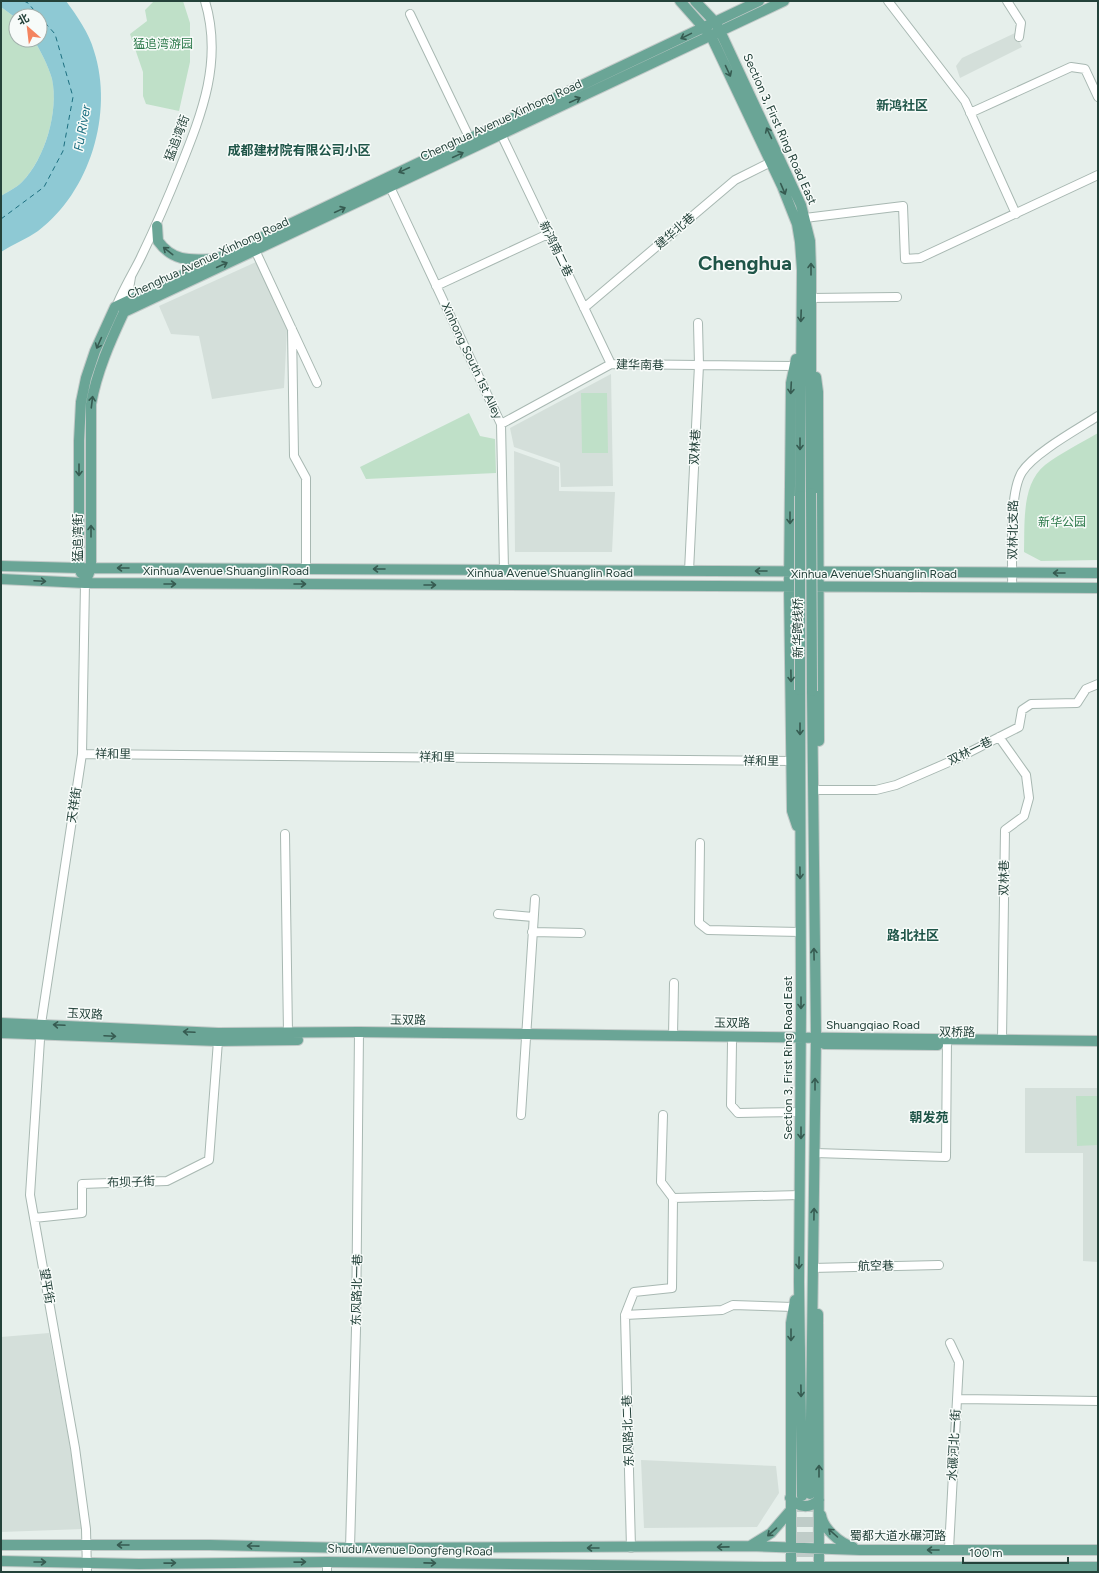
<svg xmlns="http://www.w3.org/2000/svg" width="1099" height="1573" viewBox="0 0 1099 1573" font-family="Figtree,'Noto Sans SC',sans-serif">
	<style>
		.built { fill: #d4dfda }
		.green { fill: #bfe0c8 }
		.water { fill: #8ec9d4 }
		.lines { fill: none; stroke-linecap: round; stroke-linejoin: round }
		.ferry { stroke: #1c6f80; stroke-width: 1; stroke-dasharray: 5 4; stroke-linecap: butt }
		.major-tunnel { stroke: #bfccc8; stroke-width: 10; stroke-dasharray: 10 5; stroke-linecap: butt }
		.minor-casing { stroke: #a8b8b2; stroke-width: 10 }
		.major-casing { stroke: #c2cac8; stroke-width: 12 }
		.minor { stroke: #fff; stroke-width: 8 }
		.major { stroke: #6aa596; stroke-width: 10 }
		.major-bridge-casing { stroke: #c2cac8; stroke-width: 12; stroke-linecap: butt }
		.major-bridge { stroke: #6aa596; stroke-width: 10 }
		.oneway { stroke: #365b51 }
		.labels { text-anchor: middle; dominant-baseline: central; stroke-width: 3; stroke-linejoin: round; paint-order: stroke }
		.park-label { font-size: 12px; fill: #2d7a4b; stroke: #f7fbf9 }
		.street-label { font-size: 12px; fill: #24423a; stroke: #f7fbf9 }
		.neighbourhood-label { font-size: 13px; font-weight: bold; fill: #1f5548; stroke: #f7fbf9 }
		.water-label { font-size: 13px; font-style: italic; fill: #1c6f80; stroke: #f7fbf9 }
		.town-label { font-size: 20px; font-weight: bold; fill: #1f5548; stroke: #f7fbf9 }
	</style>
	<rect width="100%" height="100%" fill="#e6efeb"/>
	<path class="built" d="M 1015,33 L 1022,47 L 960,78 L 956,66 L 962,58 Z
		M 256,262 L 287,330 L 284,388 L 212,399 L 199,336 L 171,334 L 159,306 Z
		M 611,374 L 613,486 L 561,487 L 560,463 L 514,447 L 510,428 Z
		M 514,451 L 559,467 L 559,491 L 615,492 L 612,552 L 515,552 Z
		M 1025,1088 L 1098,1088 L 1098,1262 L 1083,1261 L 1083,1153 L 1025,1153 Z
		M 49,1333 L 68,1435 L 83,1529 L 1,1532 L 1,1337 Z
		M 641,1460 L 776,1466 L 779,1493 L 757,1527 L 644,1528 Z"/>
	<path class="green" d="M 154,1 L 183,1 L 190,23 L 190,62 L 179,111 L 146,104 L 143,96 L 143,72 L 130,34 L 147,21 L 145,10 Z
		M 1,7 L 16,18 L 16,40 L 34,40 C 41,52 48,65 52,79 C 59,111 45,159 22,182 C 16,188 7,192 1,196 Z
		M 581,393 L 607,393 L 608,453 L 582,453 Z
		M 469,413 L 480,436 L 495,439 L 496,473 L 366,479 L 360,467 Z
		M 1098,433 L 1098,560 L 1041,561 L 1024,552 C 1025,525 1021,484 1045,465 C 1061,453 1081,443 1098,433 Z
		M 1076,1096 L 1098,1096 L 1098,1145 L 1077,1146 Z"/>
	<path class="water" d="M 1,1 L 66,1 C 77,16 89,33 94,51 C 114,113 90,192 38,231 C 27,239 13,244 1,252 L 1,196 C 7,192 16,188 22,182 C 45,159 59,111 52,79 C 48,65 41,52 34,40 L 40,40 L 40,16 L 16,16 L 16,18 L 1,7 Z"/>
	<g class="lines">
		<path class="ferry" d="M 24,1 L 28,3 L 39,16
			M 1,219 L 44,187 L 63,151 L 73,97 L 55,34 L 40,17"/>
		<path class="major-tunnel" d="M 801,1572 L 802,1498
			M 810,1572 L 810,1498"/>
		<defs>
			<path id="minor" d="M 888,1 L 965,101 L 1016,214
				M 1007,1 L 1021,23 L 1019,37
				M 410,14 L 470,139
				M 970,113 L 1071,67 L 1085,69 L 1098,97
				M 501,134 L 611,364
				M 390,187 L 501,424 L 504,570
				M 805,218 L 903,206 L 905,259 L 920,258 L 1098,175
				M 255,250 L 317,383
				M 436,286 L 548,234
				M 811,298 L 897,297
				M 126,306 L 131,277
				M 116,308 C 116,302 137,266 141,257 C 155,228 168,198 180,168 C 202,113 223,61 205,1
				M 584,308 L 735,180 L 771,162
				M 292,329 L 294,456 L 306,478 L 306,569
				M 501,424 L 611,364 L 794,366
				M 689,571 L 699,365 L 698,323
				M 85,583 L 82,754 L 41,1024 L 30,1195 L 75,1448 L 86,1529 L 87,1572
				M 1012,588 C 1013,560 1008,494 1022,472 C 1034,453 1078,429 1098,416
				M 999,737 L 1026,775 L 1029,798 L 1024,816 L 1005,830 L 1002,1039
				M 82,754 L 792,761
				M 819,790 L 876,790 L 896,785 L 956,759 L 1019,727 L 1022,710 L 1031,704 L 1077,703 L 1086,689 L 1098,684
				M 285,834 L 288,1033
				M 700,843 L 699,923 L 708,930 L 801,932
				M 498,914 L 533,917
				M 532,932 L 581,933
				M 673,1036 L 674,983
				M 732,1043 L 731,1105 L 738,1113 L 801,1112
				M 521,1115 L 535,899
				M 663,1115 L 661,1182 L 673,1198 L 800,1195
				M 815,1153 L 946,1157 L 947,1038
				M 34,1218 L 82,1213 L 82,1184 L 167,1181 L 209,1160 L 218,1041
				M 812,1268 L 939,1265
				M 625,1315 L 634,1292 L 672,1288 L 673,1198
				M 957,1399 L 1098,1401
				M 350,1548 L 356,1329 L 359,1032
				M 631,1548 L 625,1315 L 722,1310 L 733,1305 L 793,1307
				M 949,1549 L 959,1362 L 950,1343
				M 327,1562 L 327,1572"/>
			<path id="major" d="M 680,1 L 711,36 L 782,186 L 797,224 L 800,242 L 802,270 L 800,496
				M 695,1 L 715,22 L 720,31 L 801,205 L 810,241 L 811,270 L 811,493
				M 157,226 L 158,241 C 173,262 190,260 213,259
				M 796,359 L 791,383 L 789,587 L 792,811 L 797,826
				M 816,377 L 818,392 L 819,741
				M 1,566 L 79,568 L 1098,573
				M 81,573 L 79,568 L 79,441 L 81,402 L 86,378 L 95,351 L 115,307 L 759,1
				M 1,579 L 85,583 L 1098,588
				M 85,583 L 91,568 L 91,404 C 97,371 110,342 124,312 L 784,1
				M 800,690 L 801,1005 L 799,1282 L 802,1496
				M 1,1023 L 218,1033 L 359,1032 L 1098,1041
				M 1,1033 L 218,1041 L 298,1040
				M 824,1044 L 938,1045
				M 818,1314 L 819,1572
				M 810,1494 L 816,1037 L 812,691
				M 790,1498 C 799,1508 809,1509 819,1500
				M 821,1515 C 823,1528 839,1543 853,1547
				M 1,1545 L 210,1545 L 350,1548 L 750,1546 L 860,1550 L 1098,1550
				M 750,1546 L 771,1533 L 790,1511
				M 1,1561 L 139,1564 L 327,1562 L 765,1567 L 1098,1567
				M 791,1571 L 791,1323 L 795,1300"/>
		</defs>
		<use href="#minor" class="minor-casing"/>
		<use href="#major" class="major-casing"/>
		<use href="#minor" class="minor"/>
		<use href="#major" class="major"/>
		<defs>
			<path id="major-bridge" d="M 811,493 L 812,691
				M 800,690 L 800,496"/>
		</defs>
		<use href="#major-bridge" class="major-bridge-casing"/>
		<use href="#major-bridge" class="major-bridge"/>
	</g>
	<defs><path id="oneway-shaft" d="M-6 0H5M1.5-3L5.5 0L1.5 3" fill="none" stroke-width="1.6" stroke-linecap="round" stroke-linejoin="round"/></defs>
	<g class="oneway">
		<use href="#oneway-shaft" transform="translate(686 36) rotate(154)"/>
		<use href="#oneway-shaft" transform="translate(728 71) rotate(65)"/>
		<use href="#oneway-shaft" transform="translate(575 100) rotate(-25)"/>
		<use href="#oneway-shaft" transform="translate(769 133) rotate(-115)"/>
		<use href="#oneway-shaft" transform="translate(458 155) rotate(-25)"/>
		<use href="#oneway-shaft" transform="translate(404 170) rotate(155)"/>
		<use href="#oneway-shaft" transform="translate(783 189) rotate(67)"/>
		<use href="#oneway-shaft" transform="translate(340 210) rotate(-25)"/>
		<use href="#oneway-shaft" transform="translate(168 251) rotate(-142)"/>
		<use href="#oneway-shaft" transform="translate(222 265) rotate(-25)"/>
		<use href="#oneway-shaft" transform="translate(811 269) rotate(-90)"/>
		<use href="#oneway-shaft" transform="translate(801 316) rotate(92)"/>
		<use href="#oneway-shaft" transform="translate(99 343) rotate(114)"/>
		<use href="#oneway-shaft" transform="translate(791 388) rotate(93)"/>
		<use href="#oneway-shaft" transform="translate(92 402) rotate(-83)"/>
		<use href="#oneway-shaft" transform="translate(800 444) rotate(90)"/>
		<use href="#oneway-shaft" transform="translate(79 470) rotate(90)"/>
		<use href="#oneway-shaft" transform="translate(790 518) rotate(90)"/>
		<use href="#oneway-shaft" transform="translate(91 531) rotate(-90)"/>
		<use href="#oneway-shaft" transform="translate(123 568) rotate(-180)"/>
		<use href="#oneway-shaft" transform="translate(379 569) rotate(-180)"/>
		<use href="#oneway-shaft" transform="translate(761 571) rotate(-180)"/>
		<use href="#oneway-shaft" transform="translate(1059 573) rotate(-180)"/>
		<use href="#oneway-shaft" transform="translate(40 581) rotate(3)"/>
		<use href="#oneway-shaft" transform="translate(170 584)"/>
		<use href="#oneway-shaft" transform="translate(300 584)"/>
		<use href="#oneway-shaft" transform="translate(430 585)"/>
		<use href="#oneway-shaft" transform="translate(791 676) rotate(89)"/>
		<use href="#oneway-shaft" transform="translate(800 729) rotate(90)"/>
		<use href="#oneway-shaft" transform="translate(800 873) rotate(89)"/>
		<use href="#oneway-shaft" transform="translate(814 954) rotate(-91)"/>
		<use href="#oneway-shaft" transform="translate(801 1003) rotate(90)"/>
		<use href="#oneway-shaft" transform="translate(59 1025) rotate(-177)"/>
		<use href="#oneway-shaft" transform="translate(189 1032) rotate(-177)"/>
		<use href="#oneway-shaft" transform="translate(110 1036) rotate(3)"/>
		<use href="#oneway-shaft" transform="translate(815 1084) rotate(-90)"/>
		<use href="#oneway-shaft" transform="translate(801 1133) rotate(90)"/>
		<use href="#oneway-shaft" transform="translate(814 1214) rotate(-89)"/>
		<use href="#oneway-shaft" transform="translate(799 1263) rotate(91)"/>
		<use href="#oneway-shaft" transform="translate(791 1335) rotate(90)"/>
		<use href="#oneway-shaft" transform="translate(801 1391) rotate(89)"/>
		<use href="#oneway-shaft" transform="translate(819 1471) rotate(-90)"/>
		<use href="#oneway-shaft" transform="translate(772 1532) rotate(139)"/>
		<use href="#oneway-shaft" transform="translate(833 1533) rotate(-138)"/>
		<use href="#oneway-shaft" transform="translate(123 1545) rotate(180)"/>
		<use href="#oneway-shaft" transform="translate(253 1546) rotate(-179)"/>
		<use href="#oneway-shaft" transform="translate(723 1547) rotate(179)"/>
		<use href="#oneway-shaft" transform="translate(593 1548) rotate(-180)"/>
		<use href="#oneway-shaft" transform="translate(933 1550) rotate(180)"/>
		<use href="#oneway-shaft" transform="translate(40 1562)"/>
		<use href="#oneway-shaft" transform="translate(300 1562) rotate(-1)"/>
		<use href="#oneway-shaft" transform="translate(170 1563) rotate(-1)"/>
		<use href="#oneway-shaft" transform="translate(430 1563) rotate(1)"/>
	</g>
	<g class="labels">
		<g class="park-label">
			<text x="163" y="44">猛追湾游园</text>
			<text x="1062" y="522">新华公园</text>
		</g>
		<g class="street-label">
			<text transform="translate(501 120) rotate(-25)">Chenghua Avenue Xinhong Road</text>
			<text transform="translate(780 129) rotate(66)">Section 3, First Ring Road East</text>
			<text transform="translate(177 138) rotate(-69)">猛追湾街</text>
			<text transform="translate(675 231) rotate(-41)">建华北巷</text>
			<text transform="translate(556 249) rotate(64)">新鸿南二巷</text>
			<text transform="translate(208 258) rotate(-25)">Chenghua Avenue Xinhong Road</text>
			<text transform="translate(472 361) rotate(65)">Xinhong South 1st Alley</text>
			<text transform="translate(640 365) rotate(1)">建华南巷</text>
			<text transform="translate(695 447) rotate(-87)">双林巷</text>
			<text transform="translate(1013 530) rotate(-89)">双林北支路</text>
			<text transform="translate(78 538) rotate(-90)">猛追湾街</text>
			<text x="226" y="571">Xinhua Avenue Shuanglin Road</text>
			<text x="550" y="573">Xinhua Avenue Shuanglin Road</text>
			<text x="874" y="574">Xinhua Avenue Shuanglin Road</text>
			<text transform="translate(798 628) rotate(-90)">新华跨线桥</text>
			<text transform="translate(970 751) rotate(-26)">双林一巷</text>
			<text transform="translate(113 754) rotate(1)">祥和里</text>
			<text transform="translate(437 757) rotate(1)">祥和里</text>
			<text transform="translate(761 761) rotate(1)">祥和里</text>
			<text transform="translate(74 805) rotate(-81)">天祥街</text>
			<text transform="translate(1004 878) rotate(-89)">双林巷</text>
			<text transform="translate(85 1014) rotate(3)">玉双路</text>
			<text transform="translate(408 1020) rotate(1)">玉双路</text>
			<text transform="translate(732 1023) rotate(1)">玉双路</text>
			<text x="873" y="1025">Shuangqiao Road</text>
			<text transform="translate(957 1032) rotate(1)">双桥路</text>
			<text transform="translate(788 1058) rotate(-90)">Section 3, First Ring Road East</text>
			<text transform="translate(131 1182) rotate(-2)">布坝子街</text>
			<text transform="translate(876 1266) rotate(-1)">航空巷</text>
			<text transform="translate(47 1286) rotate(80)">望平街</text>
			<text transform="translate(357 1290) rotate(-89)">东风路北一巷</text>
			<text transform="translate(628 1431) rotate(-92)">东风路北二巷</text>
			<text transform="translate(954 1445) rotate(-87)">水碾河北一街</text>
			<text x="898" y="1536">蜀都大道水碾河路</text>
			<text transform="translate(410 1550) rotate(1)">Shudu Avenue Dongfeng Road</text>
		</g>
		<g class="neighbourhood-label">
			<text x="902" y="105">新鸿社区</text>
			<text x="299" y="150">成都建材院有限公司小区</text>
			<text x="913" y="935">路北社区</text>
			<text x="929" y="1117">朝发苑</text>
		</g>
		<g class="water-label">
			<text transform="translate(82 128) rotate(-80)">Fu River</text>
		</g>
		<g class="town-label">
			<text x="745" y="263">Chenghua</text>
		</g>
	</g>
	<rect width="1099" height="1573" fill="none" stroke="#24423a" stroke-width="4"/>
	<g transform="translate(28 28) rotate(332)"><circle r="19" fill="#f7fbf9" stroke="#a3b1ad"/>
	<path d="M0-3L7 15L0 10L-7 15Z" fill="#f4845f"/>
	<text y="-6" font-size="11" font-weight="bold" text-anchor="middle" fill="#24423a">北</text>
	</g>
	<path d="M963 1557v6h105v-6" fill="none" stroke="#24423a" stroke-width="2"/>
	<text x="969" y="1557" font-size="12" fill="#24423a" stroke="#f7fbf9" stroke-width="3" paint-order="stroke">100 m</text>
</svg>
